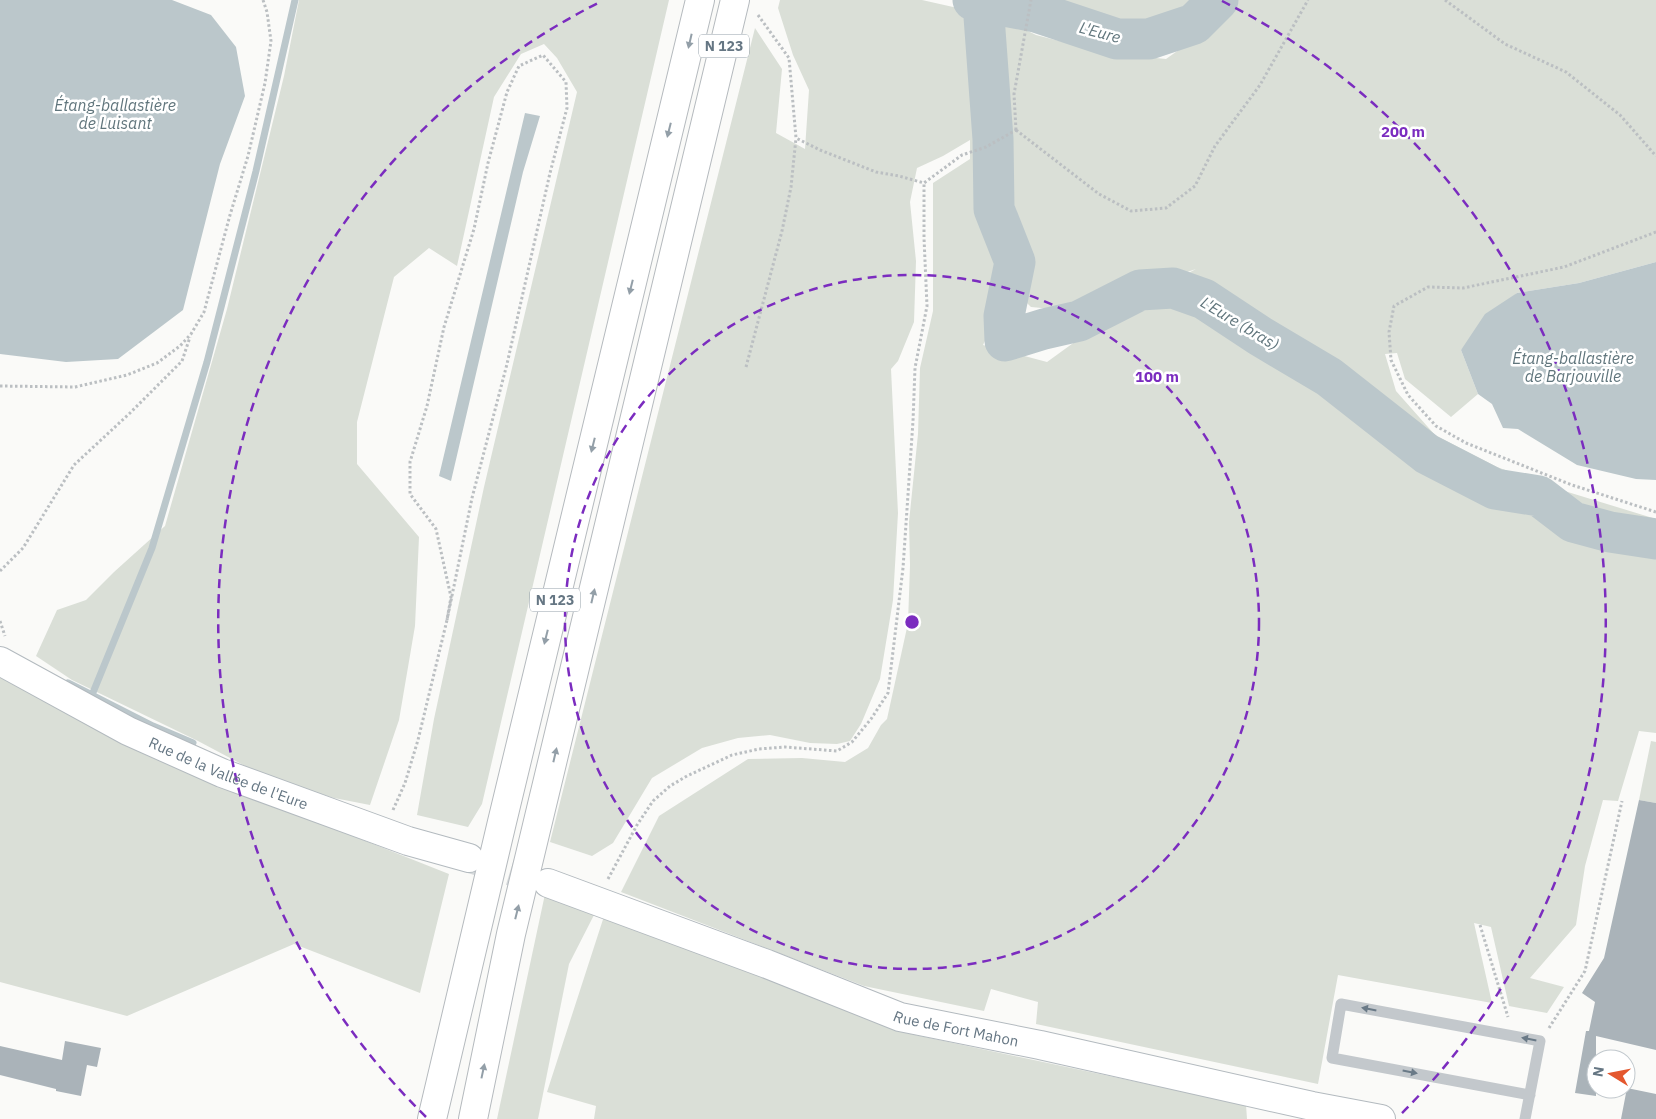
<svg xmlns="http://www.w3.org/2000/svg" width="1656" height="1119" viewBox="0 0 1656 1119" font-family="'IBM Plex Sans',sans-serif">
	<style>
		.green { fill: #dadfd7; fill-rule: evenodd }
		.water { fill: #bbc7cb }
		.lines { fill: none; stroke-linecap: round; stroke-linejoin: round }
		.stream { stroke: #bbc7cb; stroke-width: 7 }
		.river { stroke: #bbc7cb; stroke-width: 41 }
		.building { fill: #aab3b9 }
		.secondary-tunnel { stroke: #d5d9db; stroke-width: 28; stroke-dasharray: 28 14; stroke-linecap: butt }
		.secondary-casing { stroke: #b3babf; stroke-width: 30 }
		.primary-casing { stroke: #b5babe; stroke-width: 30 }
		.path { stroke: #bbbfc2; stroke-width: 3; stroke-dasharray: 2.5 2.5; stroke-linecap: butt }
		.lane { stroke: #c3c8cc; stroke-width: 11 }
		.secondary { stroke: #fff; stroke-width: 28 }
		.primary { stroke: #fff; stroke-width: 28 }
		.oneway { fill: #939fa8 }
		.oneway2 { fill: #6a7a87 }
		.ring { fill: none; stroke: #7b2cbf; stroke-width: 2.5; stroke-dasharray: 9 6 }
		.labels { text-anchor: middle; dominant-baseline: central; stroke-width: 5; stroke-linejoin: round; paint-order: stroke }
		.shield { fill: #fff; stroke: #939fa8; stroke-width: 1 }
		.shield-label { font-size: 14px; font-weight: bold; fill: #657683 }
		.street-label { font-size: 15px; fill: #657683; stroke: #fff }
		.water-label { font-size: 16px; font-style: italic; fill: #60757c; stroke: #fff }
		.centre { fill: #7b2cbf; stroke: #fff; stroke-width: 2.5 }
		.ring-label { font-size: 15px; text-anchor: middle; font-weight: bold; fill: #7b2cbf; stroke: #fff; stroke-width: 5; stroke-linejoin: round; paint-order: stroke }
	</style>
	<rect width="100%" height="100%" fill="#fafaf8"/>
	<path class="green" d="M 299,0 L 669,0 L 482,804 L 468,827 L 417,815 L 434,719 L 484,487 L 577,92 L 557,58 L 544,44 L 521,54 L 494,97 L 457,266 L 429,248 L 394,277 L 357,422 L 357,464 L 419,537 L 415,626 L 399,720 L 370,805 L 334,798 L 264,776 L 198,741 L 72,680 L 36,656 L 57,610 L 86,600 L 114,572 L 165,526 L 227,309 L 284,76 Z
		M 780,0 L 922,0 L 1002,18 L 1036,35 L 1106,53 L 1166,59 L 1221,20 L 1237,0 L 1656,0 L 1656,262 L 1579,283 L 1517,293 L 1461,350 L 1478,394 L 1451,417 L 1405,379 L 1397,353 L 1385,354 L 1396,391 L 1435,435 L 1497,467 L 1558,489 L 1656,519 L 1656,733 L 1639,731 L 1618,801 L 1603,800 L 1585,866 L 1576,925 L 1530,978 L 1564,987 L 1547,1013 L 1509,1006 L 1491,927 L 1474,923 L 1492,1003 L 1338,975 L 1318,1084 L 1036,1024 L 1038,1002 L 991,989 L 984,1011 L 864,986 L 621,892 L 659,816 L 748,759 L 802,758 L 845,762 L 868,748 L 881,725 L 887,719 L 908,623 L 910,565 L 909,522 L 918,434 L 920,368 L 933,311 L 933,183 L 970,159 L 970,140 L 943,156 L 917,168 L 910,202 L 916,261 L 914,322 L 898,361 L 891,369 L 898,513 L 893,600 L 880,679 L 861,724 L 850,741 L 837,744 L 810,743 L 770,735 L 738,738 L 702,748 L 652,778 L 613,843 L 592,856 L 550,842 L 755,28 L 782,69 L 776,133 L 805,149 L 809,90 L 793,55 L 778,8 ZM 1196,269 L 1123,307 L 1047,362 L 983,345 L 1011,287 L 1031,307 L 1074,311 Z
		M 1049,0 L 1204,0 L 1155,30 L 1112,25 L 1064,3 Z
		M 0,673 L 169,763 L 449,874 L 420,993 L 294,944 L 127,1016 L 0,982 Z
		M 1651,741 L 1656,742 L 1656,803 L 1639,800 Z
		M 545,894 L 594,915 L 569,964 L 538,1119 L 497,1119 Z
		M 607,907 L 906,1033 L 1246,1105 L 1247,1119 L 594,1119 L 596,1106 L 547,1092 Z"/>
	<path class="water" d="M 0,0 L 172,0 L 211,15 L 236,47 L 245,96 L 220,164 L 183,310 L 118,359 L 66,362 L 0,354 Z
		M 525,113 L 540,116 L 523,172 L 451,481 L 439,476 Z
		M 1656,262 L 1656,480 L 1636,479 L 1577,465 L 1518,429 L 1503,428 L 1492,404 L 1478,394 L 1461,350 L 1485,314 L 1517,293 L 1579,283 Z"/>
	<g class="lines">
		<path class="stream" d="M 68,683 L 92,695 L 152,548 L 207,362 L 256,171 L 295,0
			M 92,695 L 153,726 L 193,743"/>
		<path class="river" d="M 973,0 L 1036,12 L 1117,39 L 1149,39 L 1194,24 L 1218,0
			M 983,3 L 993,139 L 994,209 L 1015,262 L 1004,316 L 1005,341 L 1044,329 L 1079,321 L 1140,290 L 1173,288 L 1204,299 L 1260,336 L 1329,377 L 1427,454 L 1495,489 L 1539,496 L 1573,522 L 1610,532 L 1656,539"/>
	</g>
	<path class="building" d="M 1639,800 L 1656,803 L 1656,1050 L 1596,1036 L 1596,1096 L 1575,1093 L 1586,1031 L 1589,1031 L 1595,1002 L 1582,993 L 1604,958 Z
		M 65,1041 L 101,1048 L 97,1067 L 87,1065 L 81,1096 L 56,1091 L 56,1089 L 0,1075 L 0,1046 L 62,1060 Z
		M 1627,1088 L 1656,1094 L 1656,1119 L 1621,1119 Z"/>
	<g class="lines">
		<path class="secondary-tunnel" d="M 470,859 L 548,883"/>
		<defs>
			<g id="secondary">
				<path id="s1" d="M 0,661 L 128,731 L 222,773 L 408,841 L 469,858"/>
				<path id="s2" d="M 548,883 L 767,964 L 900,1017 L 1040,1045 L 1312,1106 L 1381,1119"/>
			</g>
			<path id="primary" d="M 432,1119 L 502,822 L 700,0
				M 473,1119 L 511,934 L 735,0"/>
		</defs>
		<use href="#secondary" class="secondary-casing"/>
		<use href="#primary" class="primary-casing"/>
		<path class="path" d="M 1445,0 L 1505,44 L 1566,72 L 1620,115 L 1656,156
			M 758,15 L 789,58 L 796,138 L 820,150 L 876,172 L 899,176 L 924,183 L 962,155 L 986,147 L 1016,130
			M 1016,130 L 1099,194 L 1131,211 L 1166,208 L 1195,186 L 1215,146 L 1260,85 L 1308,0
			M 1016,130 L 1014,94 L 1031,0
			M 1656,232 L 1564,267 L 1463,288 L 1428,287 L 1394,306 L 1389,332 L 1391,360 L 1408,395 L 1436,426 L 1466,443 L 1572,485 L 1656,512
			M 746,367 L 782,231 L 791,187 L 796,138
			M 0,386 L 75,387 L 127,375 L 157,363 L 180,346 L 191,334 L 204,312 L 230,215 L 248,156 L 265,83 L 271,41 L 267,12 L 263,0
			M 0,571 L 23,548 L 74,465 L 130,413 L 182,361 L 190,337
			M 0,621 L 5,636
			M 393,810 L 405,783 L 418,740 L 447,620 L 451,597 L 436,529 L 410,494 L 410,462 L 427,406 L 444,327 L 474,229 L 488,163 L 507,92 L 519,66 L 543,55 L 566,82 L 567,108 L 550,173 L 507,364 L 472,498 L 447,620
			M 608,879 L 637,825 L 653,801 L 670,786 L 687,776 L 732,755 L 759,749 L 785,747 L 837,751 L 852,742 L 871,719 L 888,693 L 903,568 L 913,421 L 915,368 L 927,306 L 924,238 L 924,183
			M 1480,925 L 1508,1017
			M 1549,1028 L 1585,971 L 1622,801"/>
		<path class="lane" d="M 1525,1119 L 1540,1041 L 1341,1004 L 1332,1058 L 1530,1095"/>
		<use href="#secondary" class="secondary"/>
		<use href="#primary" class="primary"/>
	</g>
	<defs><path id="oneway-solid" d="M-6-.8H1V-3.2L6.5 0L1 3.2V.8H-6Z" transform="scale(1.25)"/></defs>
	<g class="oneway">
		<use href="#oneway-solid" transform="translate(690 41) rotate(103)"/>
		<use href="#oneway-solid" transform="translate(669 130) rotate(104)"/>
		<use href="#oneway-solid" transform="translate(631 287) rotate(104)"/>
		<use href="#oneway-solid" transform="translate(593 445) rotate(104)"/>
		<use href="#oneway-solid" transform="translate(593 596) rotate(-77)"/>
		<use href="#oneway-solid" transform="translate(546 637) rotate(104)"/>
		<use href="#oneway-solid" transform="translate(555 755) rotate(-77)"/>
		<use href="#oneway-solid" transform="translate(517 912) rotate(-76)"/>
		<use href="#oneway-solid" transform="translate(483 1071) rotate(-78)"/>
	</g>
	<g class="oneway2">
		<use href="#oneway-solid" transform="translate(1369 1009) rotate(-169)"/>
		<use href="#oneway-solid" transform="translate(1529 1039) rotate(-169)"/>
		<use href="#oneway-solid" transform="translate(1410 1072) rotate(11)"/>
	</g>
	<g class="ring">
		<circle cx="912" cy="622" r="347"/>
		<path d="M426 1117A694 694 0 0 1 602 1M1222 1A694 694 0 0 1 1398 1117"/>
	</g>
	<g class="labels">
		<g class="shield">
			<rect x="699" y="34.5" width="50" height="23" rx="4"/>
			<rect x="530" y="588.5" width="50" height="23" rx="4"/>
		</g>
		<g class="shield-label">
			<text x="724" y="46">N 123</text>
			<text x="555" y="600">N 123</text>
		</g>
		<g class="street-label">
			<text stroke="none"><textPath href="#s1" startOffset="255">Rue de la Vallée de l'Eure</textPath></text>
			<text stroke="none"><textPath href="#s2" startOffset="434">Rue de Fort Mahon</textPath></text>
		</g>
		<g class="water-label">
			<text transform="translate(1100 32) rotate(15)">L'Eure</text>
			<text x="115" y="105">Étang-ballastière<tspan x="115" dy="18">de Luisant</tspan></text>
			<text transform="translate(1240 323) rotate(31)">L'Eure (bras)</text>
			<text x="1573" y="358">Étang-ballastière<tspan x="1573" dy="18">de Barjouville</tspan></text>
		</g>
	</g>
	<circle cx="912" cy="622" r="8" class="centre"/>
	<g class="ring-label">
		<text x="1403" y="137">200 m</text>
		<text x="1157" y="382">100 m</text>
	</g>
	<g transform="translate(1611 1074) rotate(280)"><circle r="24" fill="#ffffff" stroke="#c1c8cd"/>
	<path d="M0-4L9 19L0 12L-9 19Z" fill="#e4572e"/>
	<text y="-8" font-size="14" font-weight="bold" text-anchor="middle" fill="#657683">N</text>
	</g>
</svg>
